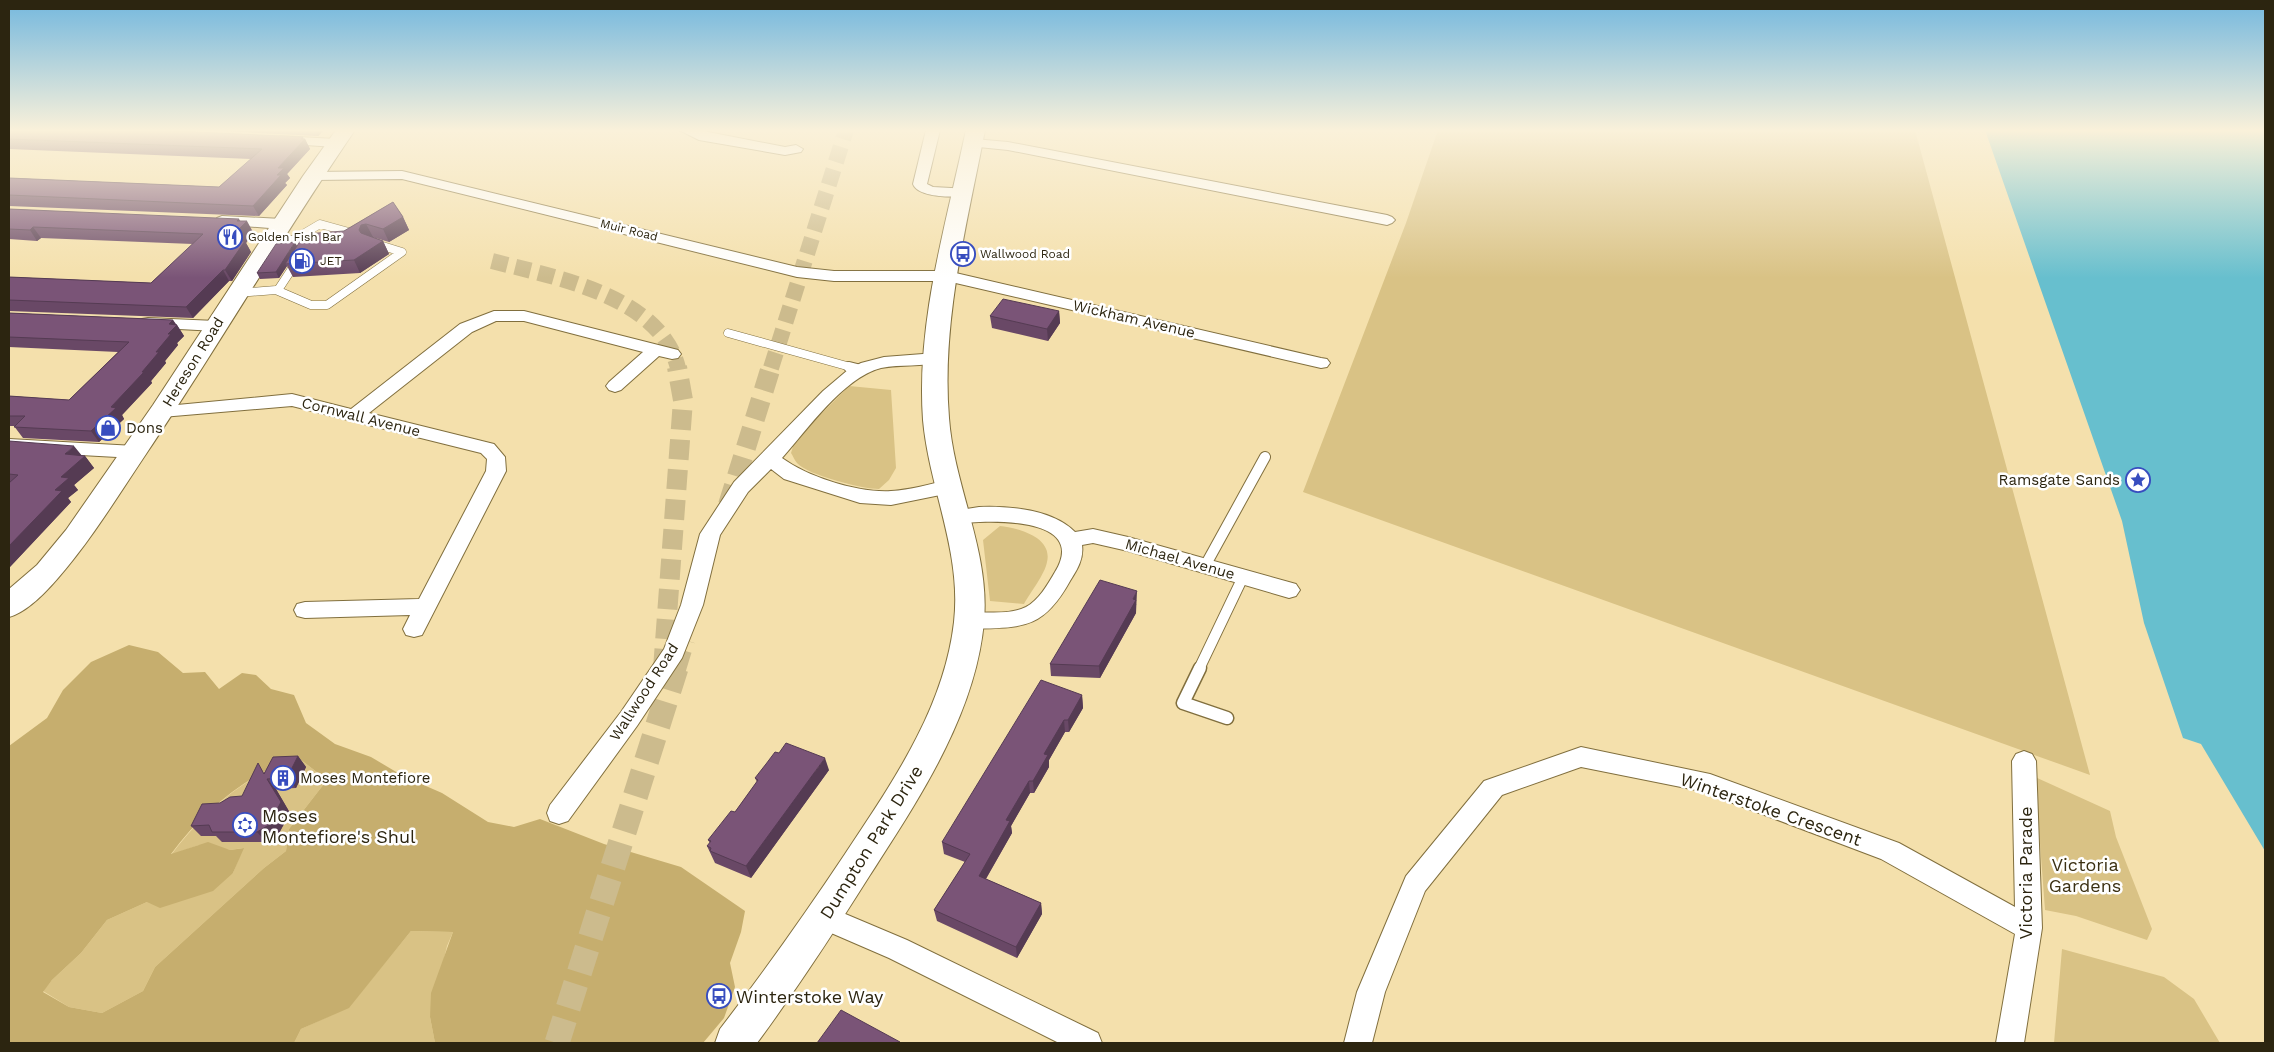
<svg xmlns="http://www.w3.org/2000/svg" width="2274" height="1052" viewBox="0 0 2274 1052" font-family="'Work Sans',sans-serif">
	<style>
		.green { fill: #d9c285 }
		.forest { fill: #c6ae6e; fill-rule: evenodd }
		.water { fill: #67bfce }
		.lines { fill: none; stroke-linecap: round; stroke-linejoin: round }
		.street-tunnel-far2 { stroke: #ccbb8d; stroke-width: 16; stroke-dasharray: 16 8; stroke-linecap: butt }
		.street-tunnel-far1 { stroke: #ccbb8d; stroke-width: 20; stroke-dasharray: 20 10; stroke-linecap: butt }
		.street-tunnel { stroke: #ccbb8d; stroke-width: 25; stroke-dasharray: 25 12; stroke-linecap: butt }
		.lane-far2-casing { stroke: #816f3e; stroke-width: 9 }
		.lane-far1-casing { stroke: #816f3e; stroke-width: 12 }
		.lane-casing { stroke: #816f3e; stroke-width: 15 }
		.street-casing { stroke: #816f3e; stroke-width: 2 }
		.secondary-casing { stroke: #816f3e; stroke-width: 2 }
		.primary-casing { stroke: #816f3e; stroke-width: 2 }
		.lane-far2 { stroke: #fff; stroke-width: 8 }
		.lane-far1 { stroke: #fff; stroke-width: 10 }
		.lane { stroke: #fff; stroke-width: 12 }
		.street { fill: #fff; fill-rule: evenodd }
		.secondary { fill: #fff; fill-rule: evenodd }
		.primary { fill: #fff; fill-rule: evenodd }
		.wall { fill: #694866 }
		.shaded-wall { fill: #553b53 }
		.building { fill: #7a5477; stroke: #553b53 }
		.labels { text-anchor: middle; dominant-baseline: central; stroke-width: 5; stroke-linejoin: round; paint-order: stroke }
		.far-street-label { font-size: 12px; fill: #2c2510; stroke: #fff }
		.far-poi-label { font-size: 12px; fill: #2c2510; stroke: #fff; text-anchor: start }
		.street-label { font-size: 15px; fill: #2c2510; stroke: #fff }
		.poi-label { font-size: 15px; fill: #2c2510; stroke: #fff; text-anchor: start }
		.near-street-label { font-size: 18px; fill: #2c2510; stroke: #fff }
		.near-poi-label { font-size: 18px; fill: #2c2510; stroke: #fff; text-anchor: start }
		.near-park-label { font-size: 18px; fill: #3b3013; stroke: #fff }
	</style>
	<rect width="100%" height="100%" fill="#f4e0ac"/>
	<path class="green" d="M 1438,130 L 1915,130 L 2090,775 L 1303,492 L 1406,223 Z
		M 849,386 L 891,390 L 896,468 L 889,480 L 879,489 C 863,489 807,475 797,463 C 795,461 793,456 791,453 L 795,440 Z
		M 1000,526 C 1018,528 1053,537 1047,562 C 1045,574 1030,593 1024,604 L 990,601 L 983,540 Z
		M 296,756 L 327,780 L 289,829 L 286,851 L 264,868 L 155,967 L 143,991 L 102,1013 L 69,1007 L 43,991 L 52,980 L 81,953 L 107,920 L 147,902 L 233,873 L 243,848 L 230,850 L 199,845 L 171,855 C 204,811 245,777 296,756 Z
		M 2035,777 L 2110,811 L 2116,837 L 2152,929 L 2147,940 L 2076,916 L 2045,910 Z
		M 411,931 L 453,932 L 447,946 L 430,1017 L 435,1043 L 294,1043 L 301,1029 L 349,1007 Z
		M 2062,949 L 2164,977 L 2194,999 L 2220,1043 L 2054,1043 Z"/>
	<path class="forest" d="M 129,645 L 158,652 L 183,673 L 205,672 L 219,689 L 242,673 L 256,675 L 271,689 L 294,695 L 306,723 L 335,744 L 371,757 L 403,776 L 442,793 L 488,822 L 514,827 L 540,819 L 604,844 L 681,867 L 745,911 L 741,932 L 730,963 L 735,987 L 724,1018 L 703,1043 L 435,1043 L 430,1017 L 431,993 L 453,932 L 411,931 L 349,1008 L 301,1029 L 294,1043 L 9,1043 L 9,746 L 47,718 L 63,690 L 91,662 ZM 296,756 L 327,780 L 289,829 L 286,851 L 264,868 L 155,967 L 143,991 L 102,1013 L 69,1007 L 43,992 L 52,980 L 81,953 L 107,920 L 147,902 L 160,908 L 213,891 L 233,873 L 244,848 L 230,850 L 208,842 L 171,854 C 204,810 245,777 296,756 Z"/>
	<path class="water" d="M 1985,130 L 2265,130 L 2265,851 L 2201,744 L 2183,738 L 2144,623 L 2122,521 Z"/>
	<g class="lines">
		<path class="street-tunnel-far2" d="M 492,261 C 553,277 660,295 678,368
			M 771,368 L 846,130"/>
		<path class="street-tunnel-far1" d="M 728,505 L 771,367
			M 663,669 L 683,400 L 677,367
			M 676,669 L 685,640"/>
		<path class="street-tunnel" d="M 662,677 L 663,668
			M 557,1043 L 676,668"/>
		<defs>
			<path id="lane-far2" d="M 273,237 L 308,243 L 306,246
				M 293,240 L 320,224 L 356,234
				M 278,290 L 297,261
				M 237,293 L 276,290 L 311,305 L 327,305 L 402,252 L 373,243
				M 728,333 L 854,368"/>
			<path id="lane-far1" d="M 849,367 L 861,370
				M 1205,566 L 1265,457
				M 1199,669 L 1243,577"/>
			<path id="lane" d="M 1200,668 L 1183,703 L 1227,718"/>
			<path id="street" d="M 679,130 L 698,130 L 785,147 L 796,145 L 803,149 L 801,152 L 785,155 L 699,140 Z
				M 926,130 L 940,130 L 927,184 L 933,187 L 969,189 L 971,192 L 969,195 C 956,198 918,198 913,184 Z
				M 280,136 L 336,139 L 343,143 L 336,147 L 275,143 L 273,140 Z
				M 974,139 L 1008,142 L 1387,215 L 1392,217 L 1395,220 L 1392,223 L 1387,225 L 1008,150 L 969,146 L 967,143 Z
				M 402,171 L 797,267 L 834,271 L 947,271 L 1321,358 L 1327,359 L 1330,363 L 1327,367 L 1321,368 L 947,281 L 834,281 L 797,277 L 402,179 L 313,180 L 306,176 L 313,172 Z
				M 222,216 L 282,219 L 287,221 L 290,224 L 287,227 L 282,229 L 217,224 L 214,221 L 217,218 Z
				M 494,311 L 524,311 L 678,350 L 681,354 L 678,358 L 672,359 L 659,356 L 621,390 L 615,392 L 609,390 L 606,386 L 609,382 L 643,352 L 524,321 L 496,321 L 472,332 L 369,413 L 494,444 L 505,457 L 506,471 L 422,635 L 414,637 L 406,635 L 403,629 L 410,615 L 305,618 L 297,616 L 294,610 L 297,604 L 305,602 L 419,599 L 486,471 L 487,459 L 481,453 L 292,406 L 162,417 L 156,415 L 153,411 L 156,407 L 292,394 L 351,409 L 460,324 Z
				M 148,318 L 216,321 L 222,322 L 224,326 L 222,330 L 216,331 L 142,327 L 140,323 L 142,319 Z
				M 936,353 L 942,354 L 945,358 L 942,362 C 922,367 901,364 881,368 C 843,378 807,430 782,458 C 808,477 858,493 891,491 C 910,490 930,484 948,480 L 955,482 L 958,487 L 955,492 L 891,505 L 860,503 L 784,479 L 771,469 L 748,492 L 720,535 L 703,605 L 682,658 L 637,726 L 568,821 L 559,824 L 550,821 L 547,813 L 550,805 L 621,712 L 664,649 L 681,605 L 700,534 L 734,482 L 823,391 L 849,369 L 861,363 L 884,357 Z
				M 9,439 L 135,446 L 142,448 L 144,452 L 142,456 L 135,458 L 9,451 Z
				M 979,507 C 1009,506 1052,509 1075,532 L 1093,529 L 1128,537 L 1296,584 L 1300,590 L 1296,596 L 1289,598 L 1128,551 L 1093,543 L 1082,545 C 1084,559 1077,570 1070,581 C 1042,631 1022,627 969,629 L 961,627 L 958,621 L 961,615 C 982,609 1006,617 1026,607 C 1039,600 1048,584 1055,572 C 1090,515 984,520 955,524 L 948,522 L 945,517 L 948,512 Z
				M 1581,747 L 1710,774 L 1899,843 L 2015,907 L 2012,761 L 2016,754 L 2024,751 L 2032,754 L 2036,761 L 2042,928 L 2024,1043 L 1996,1043 L 2015,934 L 1881,859 L 1701,791 L 1581,767 L 1502,795 L 1425,891 L 1385,992 L 1372,1043 L 1344,1043 L 1357,992 L 1406,876 L 1484,781 Z
				M 824,905 L 907,940 L 1098,1033 L 1102,1043 L 1059,1043 L 889,958 L 815,926 L 811,917 L 815,908 Z"/>
			<path id="secondary" d="M 966,130 L 985,130 C 967,225 941,321 949,418 C 954,487 990,551 984,621 C 976,714 919,799 870,875 C 834,932 797,989 757,1043 L 715,1043 L 720,1029 C 764,972 805,914 845,854 C 892,783 944,709 954,622 C 962,552 929,488 923,420 C 916,322 946,225 966,130 Z"/>
			<path id="primary" d="M 336,130 L 355,130 C 283,235 219,345 148,451 C 119,494 92,539 58,578 C 46,592 27,612 9,617 L 9,589 L 37,565 L 66,530 L 153,405 L 303,176 Z"/>
		</defs>
		<use href="#lane-far2" class="lane-far2-casing"/>
		<use href="#lane-far1" class="lane-far1-casing"/>
		<use href="#lane" class="lane-casing"/>
		<use href="#street" class="street-casing"/>
		<use href="#secondary" class="secondary-casing"/>
		<use href="#primary" class="primary-casing"/>
		<use href="#lane-far2" class="lane-far2"/>
		<use href="#lane-far1" class="lane-far1"/>
		<use href="#lane" class="lane"/>
		<use href="#street" class="street"/>
		<use href="#secondary" class="secondary"/>
		<use href="#primary" class="primary"/>
	</g>
	<path class="wall" d="M 9,130 L 305,139 L 310,149 L 287,174 L 290,178 L 285,183 L 287,185 L 259,216 L 9,206 L 9,178 L 219,187 L 251,159 L 9,149 Z
		M 203,130 L 324,130 L 318,136 Z
		M 393,202 L 403,217 L 409,230 L 389,242 L 372,237 L 383,241 L 389,254 L 360,273 L 293,277 L 287,266 L 279,278 L 260,279 L 257,273 L 297,247 L 344,231 Z
		M 9,209 L 241,221 L 253,232 L 247,238 L 248,240 L 246,243 L 251,252 L 232,281 L 229,281 L 193,318 L 9,311 L 9,277 L 151,283 L 193,244 L 41,238 L 37,241 L 9,239 Z
		M 1059,311 L 1060,323 L 1048,341 L 992,328 L 990,316 Z
		M 9,313 L 173,320 L 176,324 L 177,325 L 184,336 L 177,343 L 178,345 L 165,361 L 166,363 L 151,381 L 152,383 L 122,415 L 124,419 L 99,442 L 23,438 L 14,426 L 9,426 L 9,396 L 69,400 L 118,352 L 9,347 Z
		M 9,441 L 85,456 L 94,468 L 74,485 L 78,490 L 68,498 L 71,502 L 9,568 Z
		M 1137,604 L 1136,605 L 1136,613 L 1100,678 L 1051,676 L 1050,664 Z
		M 1082,695 L 1083,708 L 1069,732 L 1065,732 L 1049,760 L 1049,767 L 1034,793 L 1030,793 L 1011,826 L 1012,833 L 986,879 L 1041,903 L 1042,914 L 1017,958 L 937,921 L 934,910 L 965,862 L 944,854 L 942,842 Z
		M 298,756 L 306,767 L 296,788 L 276,789 L 290,813 L 278,835 L 266,842 L 222,842 L 216,836 L 201,836 L 191,826 L 242,796 L 265,772 Z
		M 829,770 L 751,878 L 715,863 L 707,846 L 710,843 L 708,840 L 735,812 L 757,782 L 755,778 Z"/>
	<path class="shaded-wall" d="M 315,130 L 324,130 L 318,136 Z
		M 303,137 L 304,140 L 305,139 L 310,149 L 287,174 L 290,178 L 285,183 L 287,185 L 259,216 L 253,206 L 277,175 L 278,168 Z
		M 403,217 L 409,230 L 389,242 L 383,229 Z
		M 239,219 L 243,225 L 247,221 L 253,232 L 247,238 L 248,240 L 246,243 L 251,252 L 232,281 L 225,270 L 237,221 Z
		M 366,224 L 373,237 L 368,238 L 365,243 L 359,230 L 361,225 Z
		M 33,227 L 41,238 L 37,241 L 30,230 Z
		M 383,241 L 389,254 L 360,273 L 354,260 Z
		M 295,242 L 298,248 L 285,264 L 287,266 L 279,278 L 276,272 Z
		M 223,270 L 229,281 L 193,318 L 186,307 Z
		M 1059,311 L 1060,323 L 1048,341 L 1047,329 Z
		M 173,320 L 176,325 L 177,325 L 184,336 L 177,343 L 178,345 L 165,361 L 166,363 L 151,381 L 152,383 L 122,415 L 124,419 L 99,442 L 91,431 L 142,372 L 168,334 L 169,324 Z
		M 74,446 L 83,457 L 65,454 Z
		M 85,456 L 94,468 L 74,485 L 78,490 L 68,498 L 71,502 L 9,568 L 9,546 L 55,490 L 61,477 Z
		M 1137,591 L 1136,613 L 1100,678 L 1099,666 Z
		M 1082,695 L 1083,708 L 1069,732 L 1068,720 Z
		M 1064,720 L 1065,732 L 1049,760 L 1049,767 L 1034,793 L 1033,781 L 1044,754 Z
		M 298,756 L 306,767 L 296,788 L 287,778 Z
		M 825,758 L 829,770 L 751,878 L 746,866 Z
		M 267,779 L 276,789 L 290,813 L 278,835 L 266,842 L 257,832 Z
		M 1029,781 L 1030,793 L 1011,826 L 1012,833 L 981,887 L 979,876 L 1006,820 Z
		M 1041,903 L 1042,914 L 1017,958 L 1016,947 Z"/>
	<path class="building" d="M 9,130 L 154,130 L 303,137 L 301,139 L 305,139 L 278,168 L 284,168 L 277,175 L 281,175 L 253,206 L 9,195 L 9,178 L 219,187 L 262,149 L 9,139 Z
		M 393,202 L 403,217 L 383,229 L 366,224 L 361,225 L 359,230 L 361,233 L 383,241 L 354,260 L 285,264 L 305,234 L 344,231 Z
		M 9,209 L 239,219 L 237,221 L 247,221 L 239,229 L 242,230 L 232,242 L 245,241 L 225,270 L 223,270 L 186,307 L 9,300 L 9,277 L 151,283 L 203,234 L 33,227 L 30,230 L 9,229 Z
		M 295,242 L 276,272 L 257,273 L 276,244 Z
		M 1003,299 L 1059,311 L 1047,329 L 990,316 Z
		M 9,313 L 173,320 L 169,324 L 177,325 L 168,334 L 171,334 L 156,352 L 159,352 L 142,372 L 144,372 L 111,407 L 116,408 L 91,431 L 14,427 L 25,416 L 9,416 L 9,396 L 69,400 L 129,342 L 9,337 Z
		M 9,441 L 74,446 L 65,454 L 85,456 L 61,477 L 69,478 L 55,490 L 62,491 L 9,546 L 9,483 L 18,475 L 9,474 Z
		M 1100,580 L 1137,591 L 1133,599 L 1136,600 L 1099,666 L 1050,664 Z
		M 1041,680 L 1082,695 L 1068,720 L 1064,720 L 1044,754 L 1048,755 L 1033,781 L 1029,781 L 1006,820 L 1010,821 L 979,876 L 1041,903 L 1016,947 L 934,910 L 970,854 L 942,842 Z
		M 786,743 L 825,758 L 746,866 L 710,851 L 711,848 L 707,846 L 711,841 L 708,840 L 731,811 L 735,812 L 758,780 L 755,778 L 766,764 L 775,752 L 779,753 Z
		M 298,756 L 287,778 L 267,779 L 281,802 L 269,825 L 257,832 L 212,832 L 209,825 L 191,826 L 202,804 L 220,803 L 230,797 L 242,796 L 258,763 L 264,774 L 273,757 Z
		M 841,1010 L 900,1042 L 900,1043 L 817,1043 Z"/>
	<linearGradient id="sky" x2="0" y2="1"><stop stop-color="#74b8de"/><stop offset="0.47" stop-color="#faf1da"/><stop offset="1" stop-color="#faf1da" stop-opacity="0"/></linearGradient>
	<rect width="2274" height="278" fill="url(#sky)"/>
	<defs>
		<symbol id="restaurant-ring" viewBox="-11 -11 22 22"><circle r="9.5" fill="#fff" stroke="#374dbf" stroke-width="1.5"/><path d="M-5-6h1v4h1v-4h1v4h1v-4h1v5L-1.5 .5V6h-2V.5L-5-1ZM5-6V6H3V1.5H1.5Q1.5-4 5-6Z" fill="#374dbf"/></symbol>
		<symbol id="bus-ring" viewBox="-11 -11 22 22"><circle r="9.5" fill="#fff" stroke="#374dbf" stroke-width="1.5"/><path d="M-5-6H5V4H4V6H2V4H-2V6H-4V4H-5ZM-3.5-4V0h7V-4ZM-3.5 1.2v1.5H-2V1.2ZM2 1.2v1.5H3.5V1.2Z" fill="#374dbf"/></symbol>
		<symbol id="fuel-ring" viewBox="-11 -11 22 22"><circle r="9.5" fill="#fff" stroke="#374dbf" stroke-width="1.5"/><path d="M-5.5-6h7V0h2V4h1.3V-2.5L3-4.5l.8-.8L6-3V5H2.5V1h-1V6h-7ZM-4.2-4.7v3.2H.2V-4.7Z" fill="#374dbf"/></symbol>
		<symbol id="shop-ring" viewBox="-11 -11 22 22"><circle r="9.5" fill="#fff" stroke="#374dbf" stroke-width="1.5"/><path d="M-5-2.5h2.3a2.7 3.5 0 0 1 5.4 0H5L5.5 6h-11ZM-1.5-2.5h3a1.5 2.3 0 0 0-3 0Z" fill="#374dbf"/></symbol>
		<symbol id="sight-ring" viewBox="-11 -11 22 22"><circle r="9.5" fill="#fff" stroke="#374dbf" stroke-width="1.5"/><path d="M0-6L1.8-2.2L6-1.7L2.9 1.2L3.7 5.4L0 3.3L-3.7 5.4L-2.9 1.2L-6-1.7L-1.8-2.2Z" fill="#374dbf"/></symbol>
		<symbol id="building-ring" viewBox="-11 -11 22 22"><circle r="9.5" fill="#fff" stroke="#374dbf" stroke-width="1.5"/><path d="M-4-6H4V6H1V3H-1V6H-4ZM-2.5-4.3h1.7v1.8h-1.7ZM.8-4.3h1.7v1.8H.8ZM-2.5-1h1.7V.8h-1.7ZM.8-1h1.7V.8H.8Z" fill="#374dbf"/></symbol>
		<symbol id="synagogue-ring" viewBox="-11 -11 22 22"><circle r="9.5" fill="#fff" stroke="#374dbf" stroke-width="1.5"/><path d="M0-6.5L5.6 3.2H-5.6ZM0 6.5L5.6-3.2H-5.6Z" fill="#374dbf"/></symbol>
	</defs>
	<g fill-rule="evenodd">
		<use href="#restaurant-ring" x="216" y="223" width="28" height="28"/>
		<use href="#bus-ring" x="949" y="240" width="28" height="28"/>
		<use href="#fuel-ring" x="288" y="247" width="28" height="28"/>
		<use href="#shop-ring" x="94" y="414" width="28" height="28"/>
		<use href="#sight-ring" x="2124" y="466" width="28" height="28"/>
		<use href="#building-ring" x="269" y="764" width="28" height="28"/>
		<use href="#synagogue-ring" x="231" y="811" width="28" height="28"/>
		<use href="#bus-ring" x="705" y="982" width="28" height="28"/>
	</g>
	<g class="labels">
		<g class="far-street-label">
			<text transform="translate(629 230) rotate(14)">Muir Road</text>
		</g>
		<g class="far-poi-label">
			<text x="248" y="237">Golden Fish Bar</text>
			<text x="980" y="254">Wallwood Road</text>
			<text x="320" y="261">JET</text>
		</g>
		<g class="street-label">
			<text transform="translate(1134 319) rotate(13)">Wickham Avenue</text>
			<text transform="translate(193 362) rotate(-58)">Hereson Road</text>
			<text transform="translate(361 417) rotate(14)">Cornwall Avenue</text>
			<text transform="translate(1180 559) rotate(16)">Michael Avenue</text>
			<text transform="translate(644 692) rotate(-57)">Wallwood Road</text>
		</g>
		<g class="poi-label">
			<text x="126" y="428">Dons</text>
			<text x="2120" y="480" text-anchor="end">Ramsgate Sands</text>
			<text x="300" y="778">Moses Montefiore</text>
		</g>
		<g class="near-street-label">
			<text transform="translate(1771 809) rotate(19)">Winterstoke Crescent</text>
			<text transform="translate(871 842) rotate(-58)">Dumpton Park Drive</text>
			<text transform="translate(2025 873) rotate(-90)">Victoria Parade</text>
		</g>
		<g class="near-poi-label">
			<text x="262" y="815">Moses<tspan x="262" dy="21">Montefiore's Shul</tspan></text>
			<text x="736" y="996">Winterstoke Way</text>
		</g>
		<g class="near-park-label">
			<text x="2085" y="864">Victoria<tspan x="2085" dy="21">Gardens</tspan></text>
		</g>
	</g>
	<rect width="2274" height="1052" fill="none" stroke="#2c2510" stroke-width="20"/>
</svg>
